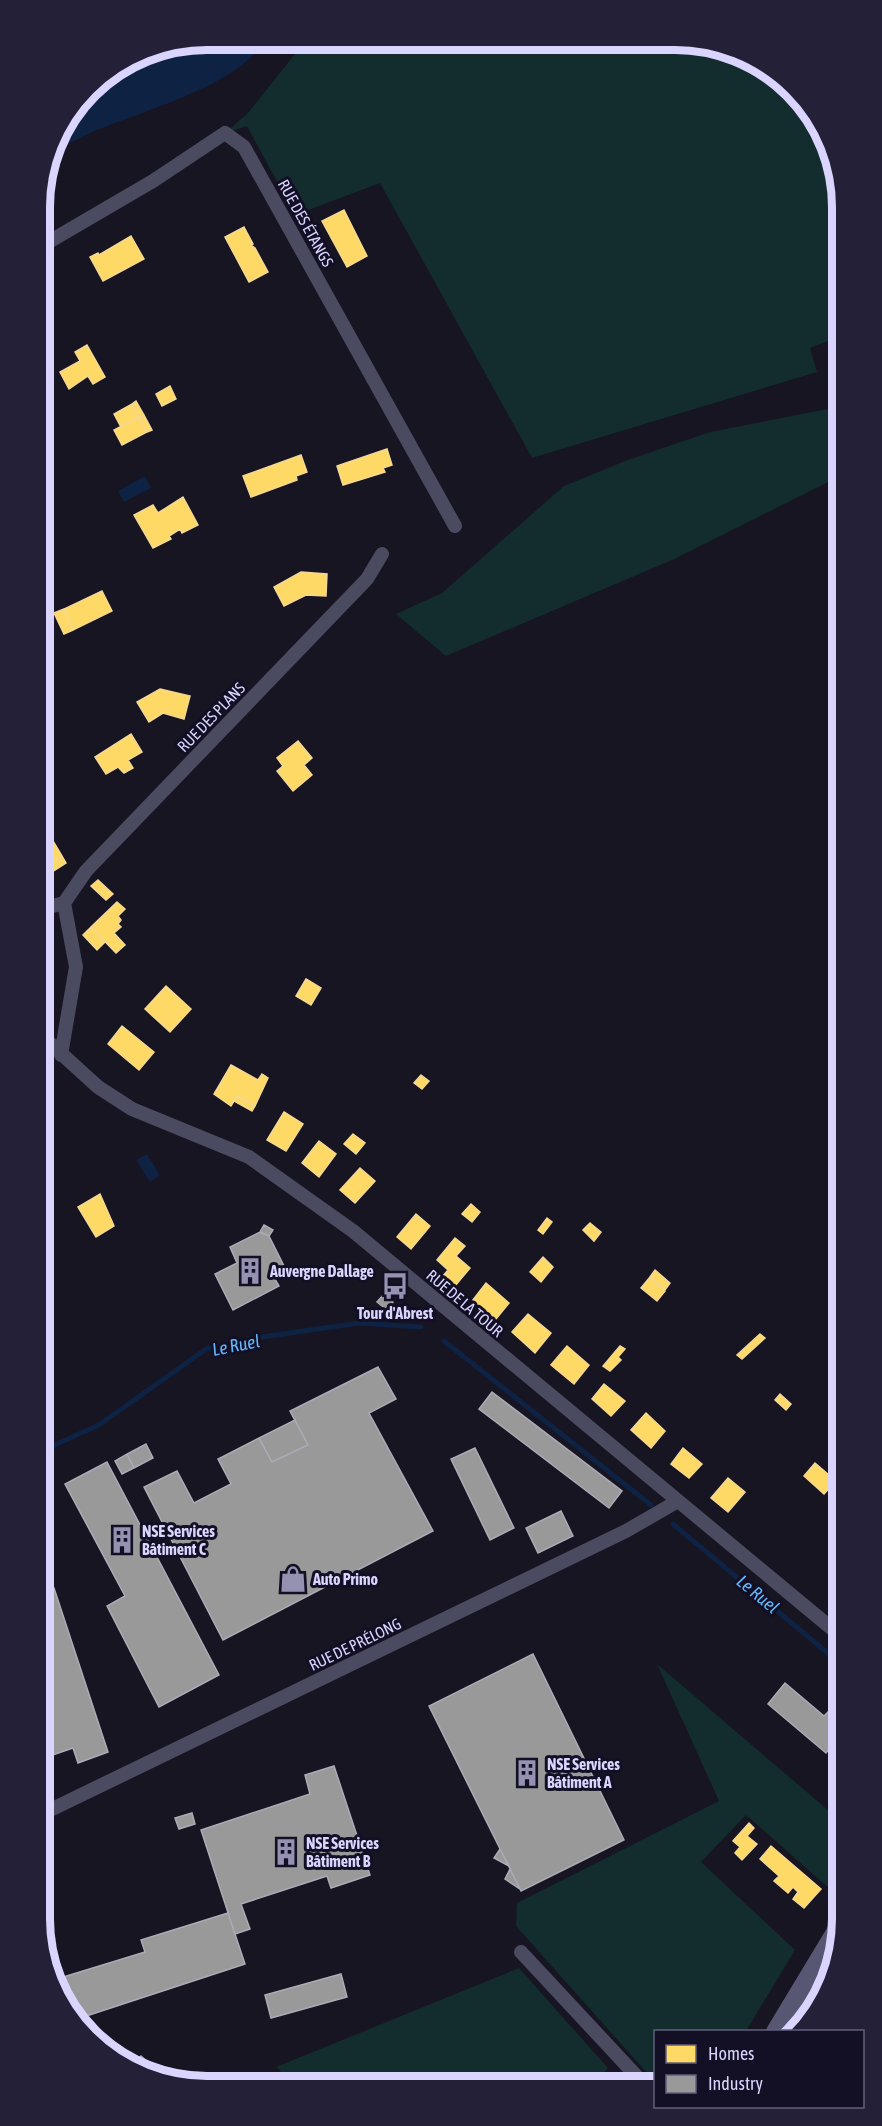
<svg xmlns="http://www.w3.org/2000/svg" width="882" height="2126" viewBox="0 0 882 2126" font-family="'Asap Condensed',sans-serif">
	<style>
		.green { fill: #132c2d }
		.water { fill: #0e2244 }
		.homes { fill: #ffd966; stroke: #f4d894; stroke-width: 1.5 }
		.industry { fill: #999; stroke: #acabb7; stroke-width: 1.5 }
		.lines { fill: none; stroke-linecap: round; stroke-linejoin: round }
		.stream { stroke: #0e2244; stroke-width: 5 }
		.minor { stroke: #4a4a61; stroke-width: 14 }
		.secondary { stroke: #575673; stroke-width: 20 }
		.labels { text-anchor: middle; dominant-baseline: central; stroke-width: 6; stroke-linejoin: round; paint-order: stroke }
		.street-label { font-size: 16px; fill: #dad5fe; stroke: #131026 }
		.poi-label { font-size: 16px; font-weight: bold; fill: #dad5fe; stroke: #131026; text-anchor: start }
		.water-label { font-size: 18px; font-style: italic; fill: #65b8fc; stroke: #131026 }
		.rim { fill: none; stroke: #dad5fe; stroke-width: 8 }
	</style>
	<rect width="100%" height="100%" fill="#161521"/>
	<path class="green" d="M 306,40 L 708,42 L 786,81 L 837,163 L 838,337 L 810,348 L 817,372 L 532,458 L 380,183 L 295,215 L 247,126 L 225,133 L 248,113 Z
		M 838,407 L 838,477 L 672,560 L 446,656 L 396,614 L 442,593 L 564,486 L 625,461 L 710,432 Z
		M 657,1664 L 842,1822 L 842,1873 L 831,1890 L 746,1815 L 701,1862 L 795,1950 L 746,2031 L 656,2032 L 655,2082 L 516,1926 L 517,1903 L 719,1801 Z
		M 519,1968 L 608,2068 L 596,2082 L 293,2083 L 276,2067 Z"/>
	<path class="water" d="M 206,39 L 261,41 C 248,82 134,114 95,131 C 80,137 65,146 50,154 C 61,113 102,67 143,52 C 162,44 186,43 206,39 Z
		M 145,476 L 151,488 L 124,502 L 118,491 Z
		M 147,1154 L 160,1175 L 150,1182 L 136,1160 Z"/>
	<path class="homes" d="M 344,210 L 367,256 L 347,267 L 322,221 Z
		M 244,227 L 253,244 L 251,245 L 255,248 L 268,272 L 249,282 L 225,237 Z
		M 131,236 L 144,259 L 103,281 L 90,257 L 98,253 L 99,255 Z
		M 87,345 L 105,377 L 93,384 L 88,376 L 69,389 L 60,372 L 80,361 L 75,352 Z
		M 170,386 L 176,399 L 162,406 L 156,394 Z
		M 136,401 L 144,415 L 139,417 L 132,404 Z
		M 132,404 L 139,417 L 121,427 L 114,414 Z
		M 144,415 L 152,430 L 147,432 L 139,417 Z
		M 139,417 L 147,432 L 122,445 L 114,430 Z
		M 387,449 L 392,465 L 383,468 L 385,472 L 343,485 L 337,466 Z
		M 301,455 L 307,472 L 296,476 L 297,480 L 251,497 L 243,476 Z
		M 183,497 L 198,525 L 182,533 L 180,529 L 169,536 L 171,539 L 153,548 L 134,515 L 153,505 L 158,513 Z
		M 40,535 L 48,551 L 40,555 Z
		M 48,551 L 52,558 L 40,563 L 40,555 Z
		M 301,572 L 327,574 L 326,596 L 306,595 L 284,606 L 274,587 Z
		M 102,591 L 112,611 L 73,630 L 64,609 Z
		M 64,609 L 73,630 L 64,634 L 54,613 Z
		M 160,689 L 190,696 L 184,719 L 163,713 L 149,722 L 137,702 Z
		M 131,734 L 142,752 L 128,760 L 133,768 L 124,773 L 118,767 L 106,774 L 95,757 Z
		M 298,741 L 312,758 L 304,765 L 312,775 L 293,791 L 277,771 L 283,766 L 277,758 Z
		M 50,836 L 62,856 L 48,865 L 52,872 L 41,878 L 41,842 Z
		M 62,856 L 66,863 L 52,872 L 48,865 Z
		M 98,880 L 113,894 L 106,900 L 91,886 Z
		M 117,902 L 125,909 L 118,916 L 121,920 L 118,924 L 121,927 L 114,933 L 125,945 L 116,953 L 91,927 Z
		M 91,927 L 105,942 L 97,950 L 83,935 Z
		M 306,979 L 321,988 L 311,1005 L 296,996 Z
		M 166,986 L 191,1009 L 170,1032 L 145,1009 Z
		M 122,1026 L 154,1052 L 139,1070 L 108,1044 Z
		M 231,1065 L 258,1080 L 262,1074 L 268,1078 L 255,1106 L 237,1096 L 231,1106 L 214,1094 Z
		M 421,1075 L 429,1081 L 422,1089 L 414,1083 Z
		M 237,1096 L 255,1106 L 252,1111 L 234,1101 Z
		M 284,1112 L 303,1124 L 286,1151 L 267,1140 Z
		M 353,1134 L 365,1143 L 356,1154 L 344,1144 Z
		M 319,1141 L 336,1154 L 319,1177 L 302,1163 Z
		M 360,1168 L 375,1181 L 355,1203 L 340,1190 Z
		M 100,1194 L 114,1226 L 96,1237 L 78,1207 Z
		M 471,1204 L 480,1212 L 472,1222 L 462,1214 Z
		M 416,1214 L 430,1226 L 411,1249 L 397,1237 Z
		M 547,1218 L 552,1222 L 543,1234 L 538,1230 Z
		M 590,1223 L 601,1232 L 594,1241 L 583,1230 Z
		M 455,1238 L 465,1246 L 456,1256 L 470,1268 L 455,1286 L 443,1276 L 448,1270 L 437,1260 Z
		M 543,1257 L 553,1267 L 541,1282 L 530,1272 Z
		M 655,1270 L 670,1283 L 665,1290 L 650,1277 Z
		M 650,1277 L 665,1291 L 657,1301 L 641,1288 Z
		M 486,1283 L 509,1303 L 496,1319 L 473,1300 Z
		M 528,1314 L 551,1333 L 535,1353 L 512,1332 Z
		M 760,1334 L 765,1338 L 742,1359 L 737,1355 Z
		M 567,1346 L 589,1365 L 574,1384 L 551,1365 Z
		M 620,1346 L 625,1349 L 618,1357 L 621,1360 L 610,1371 L 603,1366 Z
		M 604,1384 L 625,1401 L 611,1416 L 592,1399 Z
		M 780,1394 L 791,1404 L 786,1410 L 775,1400 Z
		M 646,1413 L 665,1431 L 651,1448 L 631,1430 Z
		M 683,1448 L 702,1464 L 689,1478 L 671,1464 Z
		M 815,1463 L 836,1481 L 824,1494 L 804,1476 Z
		M 728,1478 L 745,1492 L 728,1512 L 711,1498 Z
		M 749,1823 L 754,1828 L 747,1836 L 757,1844 L 742,1860 L 735,1853 L 740,1847 L 733,1841 Z
		M 771,1846 L 821,1889 L 804,1908 L 793,1899 L 798,1892 L 793,1887 L 788,1893 L 774,1881 L 779,1876 L 760,1859 Z"/>
	<path class="industry" d="M 264,1225 L 273,1230 L 269,1236 L 260,1232 Z
		M 260,1232 L 269,1236 L 285,1268 L 272,1274 L 279,1286 L 233,1310 L 215,1274 L 237,1263 L 230,1247 Z
		M 384,1294 L 393,1302 L 387,1310 L 377,1302 Z
		M 378,1367 L 396,1399 L 369,1413 L 433,1531 L 223,1640 L 144,1487 L 177,1471 L 194,1503 L 231,1484 L 218,1459 L 259,1438 L 272,1462 L 308,1445 L 290,1411 Z
		M 492,1392 L 622,1491 L 609,1508 L 479,1409 Z
		M 295,1420 L 308,1445 L 272,1462 L 259,1438 Z
		M 146,1444 L 153,1458 L 134,1468 L 127,1454 Z
		M 475,1448 L 514,1528 L 490,1540 L 451,1459 Z
		M 127,1454 L 134,1468 L 122,1474 L 115,1461 Z
		M 107,1462 L 219,1675 L 159,1707 L 107,1606 L 125,1596 L 65,1484 Z
		M 561,1511 L 573,1536 L 538,1553 L 526,1528 Z
		M 54,1588 L 108,1752 L 78,1763 L 73,1748 L 44,1758 L 44,1592 Z
		M 533,1654 L 624,1840 L 521,1891 L 429,1706 Z
		M 785,1683 L 824,1716 L 842,1698 L 842,1735 L 826,1753 L 768,1704 Z
		M 334,1766 L 370,1875 L 331,1888 L 327,1876 L 241,1904 L 250,1929 L 235,1934 L 201,1830 L 310,1794 L 305,1775 Z
		M 192,1813 L 195,1824 L 179,1829 L 175,1818 Z
		M 500,1849 L 509,1866 L 494,1858 Z
		M 510,1869 L 520,1889 L 505,1879 Z
		M 228,1913 L 245,1964 L 77,2019 L 69,2004 L 60,1978 L 145,1952 L 141,1940 Z
		M 341,1974 L 347,1997 L 271,2018 L 265,1995 Z
		M 141,2056 L 170,2082 L 134,2063 Z"/>
	<g class="lines">
		<path class="stream" d="M 444,1341 L 651,1505
			M 43,1450 L 99,1425 L 206,1349 L 248,1339 L 359,1323 L 421,1327
			M 673,1524 L 842,1665"/>
		<path class="minor" d="M 40,247 L 153,181 L 225,133 L 244,147 L 455,526
			M 64,903 L 86,871 L 367,579 L 382,554
			M 41,909 L 64,903 L 76,967 L 61,1055
			M 42,1036 L 98,1087 L 132,1109 L 249,1157 L 353,1231 L 842,1637
			M 44,1813 L 626,1531 L 678,1501
			M 521,1952 L 642,2082"/>
		<path class="secondary" d="M 776,2032 L 843,1921"/>
	</g>
	<defs>
		<symbol id="building-bare" viewBox="-9 -9 18 18"><path d="M-4-6H4V6H1V3H-1V6H-4ZM-2.5-4.3h1.7v1.8h-1.7ZM.8-4.3h1.7v1.8H.8ZM-2.5-1h1.7V.8h-1.7ZM.8-1h1.7V.8H.8Z" fill="#9592b1" stroke="#131026" stroke-width="2.5" paint-order="stroke"/></symbol>
		<symbol id="bus-bare" viewBox="-9 -9 18 18"><path d="M-5-6H5V4H4V6H2V4H-2V6H-4V4H-5ZM-3.5-4V0h7V-4ZM-3.5 1.2v1.5H-2V1.2ZM2 1.2v1.5H3.5V1.2Z" fill="#9592b1" stroke="#131026" stroke-width="2.5" paint-order="stroke"/></symbol>
		<symbol id="shop-bare" viewBox="-9 -9 18 18"><path d="M-5-2.5h2.3a2.7 3.5 0 0 1 5.4 0H5L5.5 6h-11ZM-1.5-2.5h3a1.5 2.3 0 0 0-3 0Z" fill="#9592b1" stroke="#131026" stroke-width="2.5" paint-order="stroke"/></symbol>
	</defs>
	<g fill-rule="evenodd">
		<use href="#building-bare" x="231" y="1252" width="38" height="38"/>
		<use href="#bus-bare" x="376" y="1267" width="38" height="38"/>
		<use href="#building-bare" x="103" y="1521" width="38" height="38"/>
		<use href="#shop-bare" x="274" y="1560" width="38" height="38"/>
		<use href="#building-bare" x="508" y="1754" width="38" height="38"/>
		<use href="#building-bare" x="267" y="1833" width="38" height="38"/>
	</g>
	<g class="labels">
		<g class="street-label">
			<text transform="translate(306 223) rotate(61)">RUE DES ÉTANGS</text>
			<text transform="translate(211 717) rotate(-46)">RUE DES PLANS</text>
			<text transform="translate(465 1303) rotate(40)">RUE DE LA TOUR</text>
			<text transform="translate(355 1644) rotate(-26)">RUE DE PRÉLONG</text>
		</g>
		<g class="poi-label">
			<text x="270" y="1271">Auvergne Dallage</text>
			<text x="395" y="1313" text-anchor="middle">Tour d'Abrest</text>
			<text x="142" y="1531">NSE Services<tspan x="142" dy="18">Bâtiment C</tspan></text>
			<text x="313" y="1579">Auto Primo</text>
			<text x="547" y="1764">NSE Services<tspan x="547" dy="18">Bâtiment A</tspan></text>
			<text x="306" y="1843">NSE Services<tspan x="306" dy="18">Bâtiment B</tspan></text>
		</g>
		<g class="water-label">
			<text transform="translate(236 1345) rotate(-11)">Le Ruel</text>
			<text transform="translate(758 1594) rotate(40)">Le Ruel</text>
		</g>
	</g>
	<path d="M0 0H882V2126H0ZM207 50H675A157 157 0 0 1 832 207V1919A157 157 0 0 1 675 2076H207A157 157 0 0 1 50 1919V207A157 157 0 0 1 207 50Z" fill="#232037" fill-rule="evenodd"/>
	<path class="rim" d="M207 50H675A157 157 0 0 1 832 207V1919A157 157 0 0 1 675 2076H207A157 157 0 0 1 50 1919V207A157 157 0 0 1 207 50Z"/>
	<rect x="654" y="2030" width="210" height="78" fill="#131026" stroke="#635f7c" stroke-width="1.5"/>
	<rect x="666" y="2045" width="30" height="18" fill="#ffd966" stroke="#635f7c" stroke-width="1.5"/>
	<text x="708" y="2060" font-size="18" fill="#dad5fe">Homes</text>
	<rect x="666" y="2075" width="30" height="18" fill="#999999" stroke="#635f7c" stroke-width="1.5"/>
	<text x="708" y="2090" font-size="18" fill="#dad5fe">Industry</text>
</svg>
